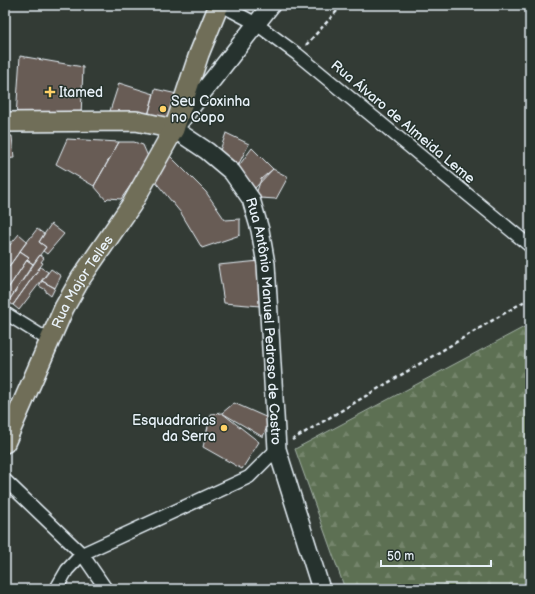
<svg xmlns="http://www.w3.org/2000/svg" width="535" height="594" viewBox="0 0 535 594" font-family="'Balsamiq Sans',sans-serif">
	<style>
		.forest { fill: url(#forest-firs); stroke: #a2b0a5 }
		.building { fill: #685c55; stroke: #e8f1f8 }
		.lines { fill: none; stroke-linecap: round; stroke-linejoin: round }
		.minor-casing { stroke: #e8f1f8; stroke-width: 15 }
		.secondary-casing { stroke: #e8f1f8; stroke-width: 20 }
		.primary-casing { stroke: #e8f1f8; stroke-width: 22 }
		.path { stroke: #e8f1f8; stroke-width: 2.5; stroke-dasharray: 4 3; stroke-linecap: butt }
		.minor { stroke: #26332d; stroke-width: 12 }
		.secondary { stroke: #26332d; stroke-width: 17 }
		.primary { stroke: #706e59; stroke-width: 19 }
		.poi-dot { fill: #ffd166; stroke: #26332d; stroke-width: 1.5 }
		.labels { text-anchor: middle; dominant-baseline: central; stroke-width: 3; stroke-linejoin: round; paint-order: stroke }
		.poi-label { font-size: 14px; fill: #e8f1f8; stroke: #26332d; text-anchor: start }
		.street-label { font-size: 14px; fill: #e8f1f8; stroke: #26332d }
	</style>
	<defs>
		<pattern id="forest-firs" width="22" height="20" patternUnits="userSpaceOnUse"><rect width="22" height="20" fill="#5d7052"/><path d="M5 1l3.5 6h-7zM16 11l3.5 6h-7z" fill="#74856c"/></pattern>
	</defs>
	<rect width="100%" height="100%" fill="#333b35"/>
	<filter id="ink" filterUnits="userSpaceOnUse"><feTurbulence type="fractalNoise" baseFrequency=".025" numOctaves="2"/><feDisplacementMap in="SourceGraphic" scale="8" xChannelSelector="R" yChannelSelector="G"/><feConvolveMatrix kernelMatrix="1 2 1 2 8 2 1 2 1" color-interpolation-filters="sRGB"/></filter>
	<g filter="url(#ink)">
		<path class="forest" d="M 530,324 L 530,589 L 345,589 L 295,449 Z"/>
		<path class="building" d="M 20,56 L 83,67 L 81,117 L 16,117 Z
			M 119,83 L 154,94 L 146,123 L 108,117 Z
			M 155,89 L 177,94 L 174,129 L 146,123 Z
			M 226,133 L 249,144 L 235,171 L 217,159 Z
			M 5,136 L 12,136 L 14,158 L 5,159 Z
			M 67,139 L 119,142 L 94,186 L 56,164 Z
			M 119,142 L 134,142 L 143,145 L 149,159 L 121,199 L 108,198 L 106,200 L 94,186 Z
			M 252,148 L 273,169 L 254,189 L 235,171 Z
			M 169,155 L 206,192 L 225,220 L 240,219 L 240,235 L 202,248 L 181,213 L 154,180 Z
			M 273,169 L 288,177 L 276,199 L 260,198 L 256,194 L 261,179 Z
			M 51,224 L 64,234 L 47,254 L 43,251 L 46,247 L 39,242 Z
			M 37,229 L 44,234 L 39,242 L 46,247 L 33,264 L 27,260 L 29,257 L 20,251 Z
			M 19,234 L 27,241 L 5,272 L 5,251 Z
			M 20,251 L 29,257 L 5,293 L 5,272 Z
			M 40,255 L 44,258 L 41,262 L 43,263 L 13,305 L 8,302 Z
			M 27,260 L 33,264 L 8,302 L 5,300 L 5,293 Z
			M 260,261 L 260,306 L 224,303 L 218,265 Z
			M 40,267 L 48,272 L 19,310 L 13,305 Z
			M 51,269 L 61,276 L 55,288 L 42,281 Z
			M 42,281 L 55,288 L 51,296 L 46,292 L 46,290 L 39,286 Z
			M 234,403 L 270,419 L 263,437 L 222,413 Z
			M 222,413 L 259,442 L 242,469 L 203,447 L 211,414 Z"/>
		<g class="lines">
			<defs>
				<path id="minor" d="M 221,5 L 255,23 L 297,54 L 530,246
					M 5,313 L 50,341
					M 5,480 L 82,554 L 106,589
					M 56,589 L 67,570 L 82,554 L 249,477 L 277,449"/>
				<g id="secondary">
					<path id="s1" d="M 271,5 L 174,129 L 207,151 L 232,172 L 251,199 L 260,230 L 266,264 L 277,449 L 321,589"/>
				</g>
				<g id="primary">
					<path d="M 5,122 L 136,121 L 174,129"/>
					<path id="s2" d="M 5,443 L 64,308 L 81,278 L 132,204 L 174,129 L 199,54 L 219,5"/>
				</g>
			</defs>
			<use href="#minor" class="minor-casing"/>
			<use href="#secondary" class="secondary-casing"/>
			<use href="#primary" class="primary-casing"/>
			<path class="path" d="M 306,45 L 337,11
				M 292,440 L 530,298"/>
			<use href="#minor" class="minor"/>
			<use href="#secondary" class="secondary"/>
			<use href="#primary" class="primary"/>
		</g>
	</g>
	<g class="poi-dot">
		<path d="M48 86h4v4h4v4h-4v4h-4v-4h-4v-4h4z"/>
		<circle cx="163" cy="109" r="4"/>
		<circle cx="224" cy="428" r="4"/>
	</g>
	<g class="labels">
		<g class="poi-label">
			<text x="59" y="92">Itamed</text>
			<text x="171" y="101">Seu Coxinha<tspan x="171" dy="16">no Copo</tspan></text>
			<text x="216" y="420" text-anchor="end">Esquadrarias<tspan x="216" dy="16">da Serra</tspan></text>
		</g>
		<g class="street-label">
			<text transform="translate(403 122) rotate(40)">Rua Álvaro de Almeida Leme</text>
			<text stroke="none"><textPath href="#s2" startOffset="179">Rua Major Telles</textPath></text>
			<text stroke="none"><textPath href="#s1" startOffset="386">Rua Antônio Manuel Pedroso de Castro</textPath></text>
		</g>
	</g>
	<rect width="535" height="594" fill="none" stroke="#26332d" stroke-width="20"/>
	<rect x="10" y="10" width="515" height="574" fill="none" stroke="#e8f1f8" stroke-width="1.5" filter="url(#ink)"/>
	<path d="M381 560v6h110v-6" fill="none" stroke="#e8f1f8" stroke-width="2"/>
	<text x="387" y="560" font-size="12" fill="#e8f1f8" stroke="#26332d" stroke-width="3" paint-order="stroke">50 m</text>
</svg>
